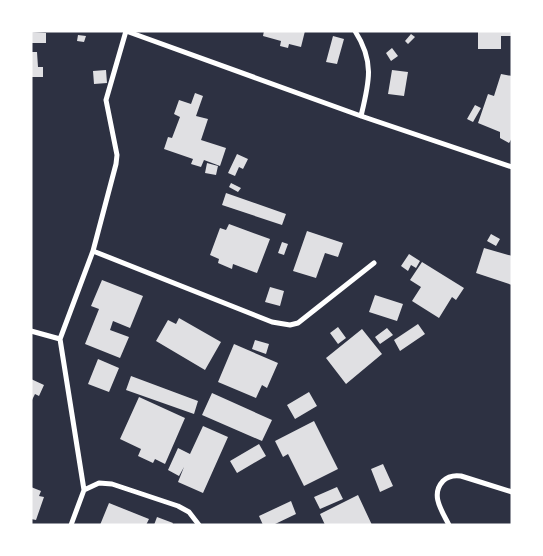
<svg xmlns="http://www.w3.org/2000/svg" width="543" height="556" viewBox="0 0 543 556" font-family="Mulish,sans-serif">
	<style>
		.building { fill: #e0e0e3 }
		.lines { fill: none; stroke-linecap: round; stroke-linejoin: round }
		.minor { stroke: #fff; stroke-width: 5 }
	</style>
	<rect width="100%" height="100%" fill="#2d3142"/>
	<path class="building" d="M 264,31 L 305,31 L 301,47 L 289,44 L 288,48 L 280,46 L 281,41 L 263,36 Z
		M 478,31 L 512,31 L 512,36 L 501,36 L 501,49 L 478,49 Z
		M 31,32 L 46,33 L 46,43 L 31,43 Z
		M 411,34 L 415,37 L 408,44 L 405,41 Z
		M 78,35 L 86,36 L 84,42 L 77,41 Z
		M 333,36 L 344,39 L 337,64 L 326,62 Z
		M 392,48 L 398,56 L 391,61 L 386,53 Z
		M 31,52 L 37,52 L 38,67 L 43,67 L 43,77 L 31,77 Z
		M 106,70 L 107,83 L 94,84 L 93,71 Z
		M 392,70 L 408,72 L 404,96 L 388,94 Z
		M 501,74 L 512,76 L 512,138 L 509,143 L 500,138 L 500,132 L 478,123 L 488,94 L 494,96 Z
		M 195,93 L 203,96 L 196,116 L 208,119 L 201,140 L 226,148 L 220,166 L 204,160 L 201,167 L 191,164 L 193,159 L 164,149 L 168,137 L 172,138 L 180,117 L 174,114 L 179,100 L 191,104 Z
		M 475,105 L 481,108 L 473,122 L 467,119 Z
		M 237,154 L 248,159 L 243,169 L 239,167 L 235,176 L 228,173 Z
		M 207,163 L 218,166 L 216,175 L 205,173 Z
		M 231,183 L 241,188 L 238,192 L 229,187 Z
		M 226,193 L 286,214 L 282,225 L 222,205 Z
		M 229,224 L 270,239 L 257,273 L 233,264 L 232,269 L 218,263 L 219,259 L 210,255 L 220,228 L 226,230 Z
		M 307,231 L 343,243 L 338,257 L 325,253 L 316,278 L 293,271 Z
		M 491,234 L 500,239 L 496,246 L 487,241 Z
		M 282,242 L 288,244 L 284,255 L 278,253 Z
		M 484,248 L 512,256 L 512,285 L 476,273 Z
		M 409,254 L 420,261 L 416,268 L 411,265 L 408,271 L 401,266 Z
		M 422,262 L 464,288 L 456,300 L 452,297 L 439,318 L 412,301 L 421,287 L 410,280 Z
		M 102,280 L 143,296 L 130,328 L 113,321 L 110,330 L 129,337 L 120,358 L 85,344 L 99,309 L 91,306 Z
		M 270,287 L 284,291 L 280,306 L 265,302 Z
		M 375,295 L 403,304 L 397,321 L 369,312 Z
		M 179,318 L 221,342 L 205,370 L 156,341 L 168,320 L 176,324 Z
		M 418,324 L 425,334 L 400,351 L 394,340 Z
		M 338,327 L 346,338 L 338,344 L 330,333 Z
		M 387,328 L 393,335 L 380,344 L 375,337 Z
		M 362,329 L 382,354 L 346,384 L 326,358 Z
		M 255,340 L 269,344 L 266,354 L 252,349 Z
		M 234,344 L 278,363 L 267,388 L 262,385 L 256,398 L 218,382 Z
		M 98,359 L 119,368 L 109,392 L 88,384 Z
		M 131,376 L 198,401 L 194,414 L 126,390 Z
		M 31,379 L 44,385 L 39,396 L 35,394 L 31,402 Z
		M 309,392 L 317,406 L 295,419 L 287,405 Z
		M 212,393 L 272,420 L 262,441 L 202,415 Z
		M 139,397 L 185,418 L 165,464 L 155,459 L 153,463 L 138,456 L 141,449 L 120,439 Z
		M 314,421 L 338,469 L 304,486 L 288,454 L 283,457 L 275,441 Z
		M 203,426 L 228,437 L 203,493 L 178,482 L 184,467 L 179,476 L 168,470 L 178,448 L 190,454 Z
		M 259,444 L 266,456 L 237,473 L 230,461 Z
		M 383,464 L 393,486 L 380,492 L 371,469 Z
		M 31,487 L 41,491 L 39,496 L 44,497 L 36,520 L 31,519 Z
		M 337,487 L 343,499 L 320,509 L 314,497 Z
		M 358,495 L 372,525 L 325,525 L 320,514 Z
		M 291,501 L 296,514 L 273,525 L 263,525 L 259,516 Z
		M 109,503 L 149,519 L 146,525 L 100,525 Z
		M 157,517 L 173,523 L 172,525 L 154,525 Z"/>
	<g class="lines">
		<path class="minor" d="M 126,31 L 361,116 L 512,167
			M 355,31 C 375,62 369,83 361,116
			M 93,251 L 272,322 L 290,325 L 298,323 L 374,263
			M 31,331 L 60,339
			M 84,490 L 99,483 L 112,484 L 178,506 L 189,512 L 199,525
			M 71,525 L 84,490 L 60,339 L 93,251 L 116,164 L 117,155 L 106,100 L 126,31
			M 449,525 C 442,511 430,495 443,481 C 448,476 454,475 461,476 L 512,492"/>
	</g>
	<rect width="543" height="556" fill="none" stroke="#ffffff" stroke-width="65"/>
</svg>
